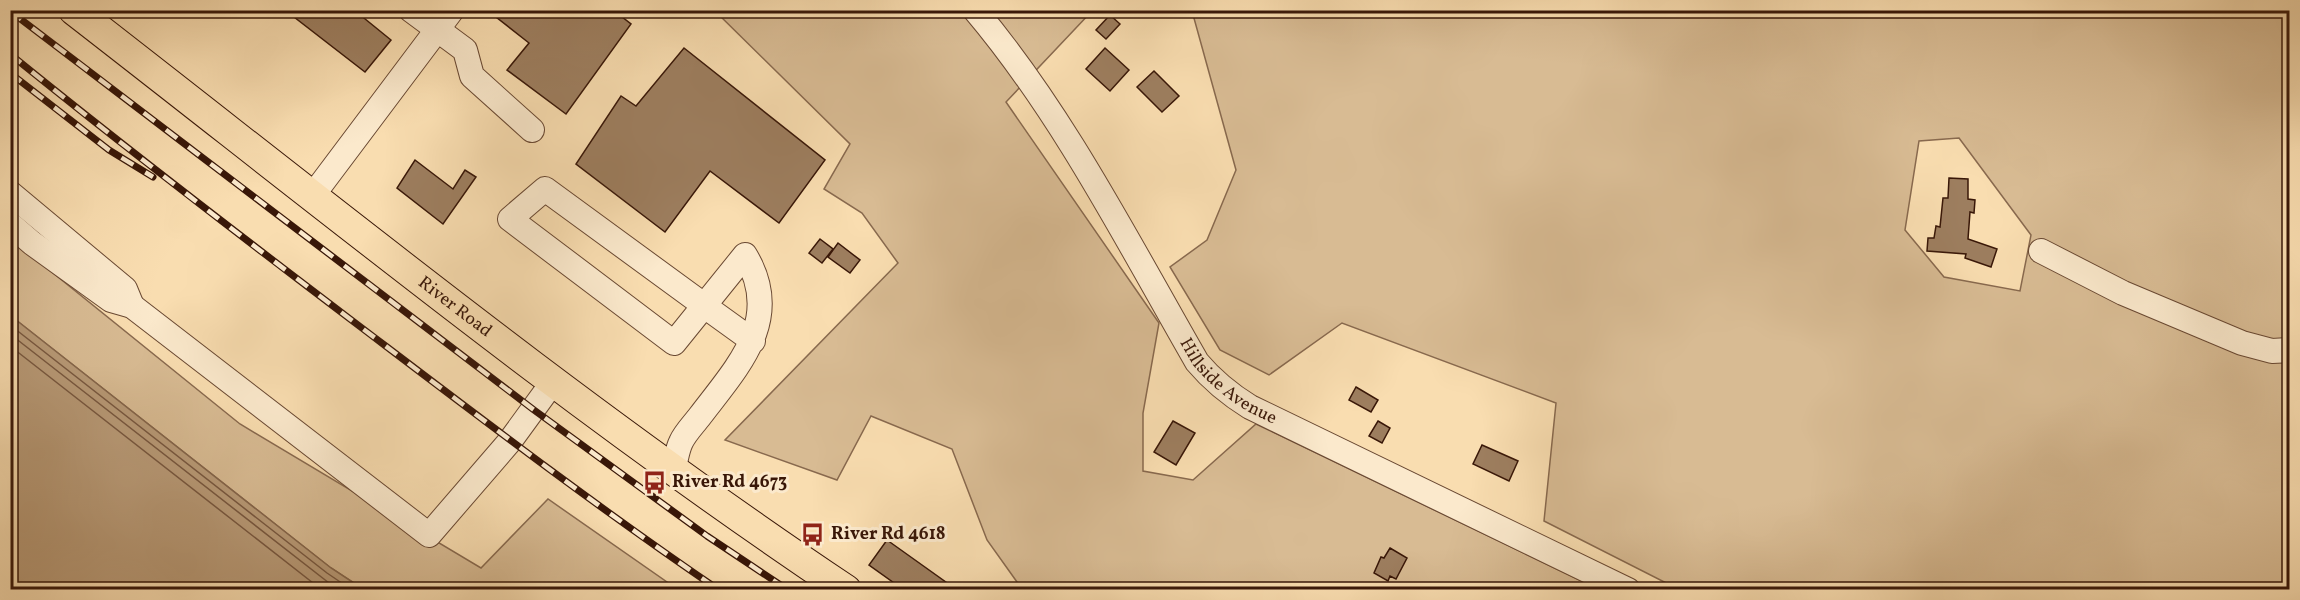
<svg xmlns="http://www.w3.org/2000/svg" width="2300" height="600" viewBox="0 0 2300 600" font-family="Vollkorn,serif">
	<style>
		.green { fill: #d8bb93; stroke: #88694e; stroke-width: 1.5; fill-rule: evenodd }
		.water { fill: #b89a77; stroke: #85664b; stroke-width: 1.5 }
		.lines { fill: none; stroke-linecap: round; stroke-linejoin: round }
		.shore { stroke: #785840; stroke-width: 1.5 }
		.building { fill: #9d7e5f; stroke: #391708; stroke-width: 1.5 }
		.minor-casing { stroke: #694832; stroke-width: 26 }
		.major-casing { stroke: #391708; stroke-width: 32 }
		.minor { stroke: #fbe9cc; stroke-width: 24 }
		.major { stroke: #f9ddb0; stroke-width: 30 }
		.rail-casing { stroke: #391708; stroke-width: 7 }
		.rail { stroke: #fbe9cc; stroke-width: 4.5; stroke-dasharray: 14; stroke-linecap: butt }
		.labels { text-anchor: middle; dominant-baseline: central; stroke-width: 6; stroke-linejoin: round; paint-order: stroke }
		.street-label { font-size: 18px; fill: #391708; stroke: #fbe9cc }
		.poi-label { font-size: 18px; font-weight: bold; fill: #391708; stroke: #fbe9cc; text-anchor: start }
	</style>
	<rect width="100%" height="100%" fill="#f9ddb0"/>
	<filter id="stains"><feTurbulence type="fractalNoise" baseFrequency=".00333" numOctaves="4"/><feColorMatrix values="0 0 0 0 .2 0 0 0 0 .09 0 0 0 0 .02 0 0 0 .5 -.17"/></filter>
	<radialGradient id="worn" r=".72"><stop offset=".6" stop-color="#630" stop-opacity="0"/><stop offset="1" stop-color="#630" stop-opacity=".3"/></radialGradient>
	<path class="green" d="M 715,11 L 1092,11 L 1006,102 L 1159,323 L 1143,413 L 1143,471 L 1193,480 L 1256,424 L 1598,589 L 1022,589 L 987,540 L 952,449 L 871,416 L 837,480 L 725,440 L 898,263 L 862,213 L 824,189 L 850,144 Z
		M 1192,11 L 2289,11 L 2289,589 L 1678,589 L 1544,521 L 1556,403 L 1342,323 L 1269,375 L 1220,350 L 1170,267 L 1207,240 L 1236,170 ZM 1959,138 L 2031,235 L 2020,291 L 1944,277 L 1905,230 L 1919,141 Z
		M 11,239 L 240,424 L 481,568 L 548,499 L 677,589 L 363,589 L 331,568 L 11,316 Z"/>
	<path class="water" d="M 11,316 L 331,568 L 363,589 L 11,589 Z"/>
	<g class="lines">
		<path class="shore" d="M 10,325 L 327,573 L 352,590
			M 10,334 L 338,590
			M 10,346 L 322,590"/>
	</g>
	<path class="building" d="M 285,10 L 354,10 L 391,40 L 365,72 Z
		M 487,10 L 613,10 L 631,24 L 566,114 L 507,70 L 529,43 Z
		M 1110,15 L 1120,24 L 1106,39 L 1096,30 Z
		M 684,48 L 825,160 L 779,223 L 710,171 L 665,232 L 576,164 L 621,96 L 636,106 Z
		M 1105,48 L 1129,70 L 1110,91 L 1086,69 Z
		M 1154,71 L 1179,96 L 1162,112 L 1137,87 Z
		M 415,160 L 453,189 L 465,170 L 476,177 L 443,224 L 397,188 Z
		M 1949,178 L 1968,179 L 1968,199 L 1975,200 L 1974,213 L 1970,212 L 1968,239 L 1997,249 L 1991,267 L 1965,258 L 1966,254 L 1927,251 L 1928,238 L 1934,238 L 1936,226 L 1940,227 L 1943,198 L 1948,198 Z
		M 820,239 L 833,249 L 822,263 L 809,253 Z
		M 838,243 L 860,260 L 850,273 L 828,257 Z
		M 1356,387 L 1378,400 L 1371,412 L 1349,400 Z
		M 1173,421 L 1195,433 L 1176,465 L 1154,452 Z
		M 1378,421 L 1390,428 L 1382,443 L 1369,436 Z
		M 1482,445 L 1518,461 L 1509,481 L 1473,464 Z
		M 887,540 L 957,590 L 904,590 L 869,565 Z
		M 1390,548 L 1407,558 L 1396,579 L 1390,576 L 1388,581 L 1374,573 L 1381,557 L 1384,558 Z"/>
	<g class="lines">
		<defs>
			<g id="minor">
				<path d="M 411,10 L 465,50 L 472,76 L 532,130"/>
				<path id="s1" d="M 975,10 C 1063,114 1129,244 1197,362 C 1213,381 1229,394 1250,407 L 1628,590"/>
				<path d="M 10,193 L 125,289 L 132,306"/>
				<path d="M 313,195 L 452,10"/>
				<path d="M 10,224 L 32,243 L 111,300 L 132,306 L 429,535 L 510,441 L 553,382"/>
				<path d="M 2041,251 L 2123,293 L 2242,343 L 2272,351 L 2290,350"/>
				<path d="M 673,469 C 676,461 677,450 681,442 C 685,433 694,424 700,416 C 738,366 784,319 745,255 L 674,343 L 510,219 L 545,189 L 705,306 L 710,310 L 753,341"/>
			</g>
			<g id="major">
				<path id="s2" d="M 74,10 C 328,207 578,411 846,590"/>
			</g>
		</defs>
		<use href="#minor" class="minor-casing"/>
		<use href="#major" class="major-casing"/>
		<use href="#minor" class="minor"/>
		<use href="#major" class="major"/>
		<defs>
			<path id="rail" d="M 10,11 L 534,410 L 707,536 L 788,590
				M 10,54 C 123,146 238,234 354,322 C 474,413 594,505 719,590
				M 10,73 L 109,150 L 153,177"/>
		</defs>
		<use href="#rail" class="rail-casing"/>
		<use href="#rail" class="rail"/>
	</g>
	<defs>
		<symbol id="bus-bare" viewBox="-9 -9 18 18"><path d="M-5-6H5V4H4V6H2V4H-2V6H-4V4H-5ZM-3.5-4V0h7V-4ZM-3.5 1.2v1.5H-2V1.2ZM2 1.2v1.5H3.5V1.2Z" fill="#8f2418" stroke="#fbe9cc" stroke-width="2.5" paint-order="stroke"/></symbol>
	</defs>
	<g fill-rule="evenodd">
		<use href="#bus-bare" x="638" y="466" width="33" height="33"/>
		<use href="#bus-bare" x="796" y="518" width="33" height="33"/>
	</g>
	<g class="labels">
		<g class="street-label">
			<text stroke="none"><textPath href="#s2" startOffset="483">River Road</textPath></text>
			<text stroke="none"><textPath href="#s1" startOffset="453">Hillside Avenue</textPath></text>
		</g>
		<g class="poi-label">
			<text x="672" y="482">River Rd 4673</text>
			<text x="831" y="534">River Rd 4618</text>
		</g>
	</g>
	<rect width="2300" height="600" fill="none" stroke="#f9ddb0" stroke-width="36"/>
	<rect x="12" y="12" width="2276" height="576" fill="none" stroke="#391708" stroke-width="3"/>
	<rect x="18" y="18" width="2264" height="564" fill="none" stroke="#391708" stroke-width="1.5"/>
	<rect width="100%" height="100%" filter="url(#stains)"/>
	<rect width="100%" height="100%" fill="url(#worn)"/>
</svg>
